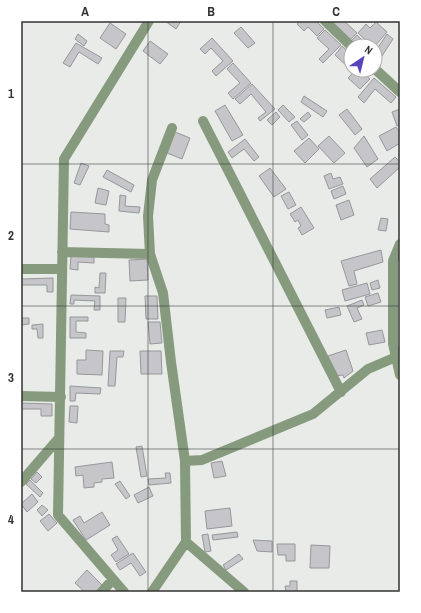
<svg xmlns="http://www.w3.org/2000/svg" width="421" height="613" viewBox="0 0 421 613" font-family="'Archivo Narrow',sans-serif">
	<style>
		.building { fill: #c6c6ca; stroke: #96979b }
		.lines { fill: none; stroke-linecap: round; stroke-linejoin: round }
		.minor { stroke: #869a7d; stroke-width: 10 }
		.grid { fill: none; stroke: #323332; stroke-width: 1; stroke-opacity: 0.55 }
		.neatline { fill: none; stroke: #323332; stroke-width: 1.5 }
		.grid-label { font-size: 13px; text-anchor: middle; font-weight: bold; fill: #323332 }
	</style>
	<rect width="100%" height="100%" fill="#e8ebe7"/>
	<path class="building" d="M 165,21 L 181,21 L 176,29 Z
		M 300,21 L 316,21 L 324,29 L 317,36 L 308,27 L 304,31 L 297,24 Z
		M 328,21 L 344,21 L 357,33 L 348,42 Z
		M 376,22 L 387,32 L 375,46 L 372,46 L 358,33 L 366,24 L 370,28 Z
		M 110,23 L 126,34 L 116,49 L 100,38 Z
		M 241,27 L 255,43 L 248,48 L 234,33 Z
		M 325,30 L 341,45 L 323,63 L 319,59 L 329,49 L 317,38 Z
		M 78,34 L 87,41 L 84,46 L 75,39 Z
		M 387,34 L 393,39 L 380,59 L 375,55 L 375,52 Z
		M 357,35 L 368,46 L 355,46 L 350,42 Z
		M 212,38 L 233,61 L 216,76 L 212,71 L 223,61 L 211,48 L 205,54 L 200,49 Z
		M 150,41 L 168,54 L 160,64 L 143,51 Z
		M 76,43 L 102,58 L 98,64 L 79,52 L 70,67 L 63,63 Z
		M 342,46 L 351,54 L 351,70 L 335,55 Z
		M 233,63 L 251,83 L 233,99 L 228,93 L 240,83 L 227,69 Z
		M 356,70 L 360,70 L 370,79 L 360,89 L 348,78 Z
		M 374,78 L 396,97 L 391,103 L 375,89 L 364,103 L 358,97 Z
		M 252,84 L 275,109 L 260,121 L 258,118 L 266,112 L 251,94 L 240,104 L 235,99 Z
		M 304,96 L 327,111 L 323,117 L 301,102 Z
		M 225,105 L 243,135 L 232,141 L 215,111 Z
		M 283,105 L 295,117 L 289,122 L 278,110 Z
		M 347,109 L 362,129 L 355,135 L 339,115 Z
		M 400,109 L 400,125 L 397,126 L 392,112 Z
		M 276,112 L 280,117 L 272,125 L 267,120 Z
		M 308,112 L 311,116 L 304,122 L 300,119 Z
		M 297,121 L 308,135 L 302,140 L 291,125 Z
		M 396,127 L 400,133 L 400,143 L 387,151 L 379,136 Z
		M 175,132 L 190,138 L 182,159 L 167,153 Z
		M 329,136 L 345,153 L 334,163 L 318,146 Z
		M 364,136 L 378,159 L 367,167 L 354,148 Z
		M 309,138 L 319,149 L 305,163 L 294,151 Z
		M 245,139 L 259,157 L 254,161 L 244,149 L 232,158 L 228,152 Z
		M 395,157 L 400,162 L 400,167 L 377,188 L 370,179 Z
		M 81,163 L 89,166 L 80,185 L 74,183 Z
		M 270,168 L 286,189 L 274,197 L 259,176 Z
		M 107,170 L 134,185 L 131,192 L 103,177 Z
		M 331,173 L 333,179 L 340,177 L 343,184 L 329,189 L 324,176 Z
		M 343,186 L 346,194 L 334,199 L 331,191 Z
		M 98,188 L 109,191 L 106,205 L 95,203 Z
		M 289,192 L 296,205 L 288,209 L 281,196 Z
		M 120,195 L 126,196 L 125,206 L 140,207 L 139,213 L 119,211 Z
		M 349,200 L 354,215 L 341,220 L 336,205 Z
		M 301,207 L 314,228 L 302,235 L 298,228 L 301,226 L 298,220 L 295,222 L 290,214 Z
		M 71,212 L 105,214 L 105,224 L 109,225 L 109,232 L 70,229 Z
		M 381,218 L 388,219 L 386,231 L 378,230 Z
		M 381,250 L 383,262 L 354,271 L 357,284 L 349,286 L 341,261 Z
		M 71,256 L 94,257 L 94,263 L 78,262 L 78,270 L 70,269 Z
		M 147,259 L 148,280 L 130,281 L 129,260 Z
		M 100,273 L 106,273 L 105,293 L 95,293 L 95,287 L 99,288 Z
		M 53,278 L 53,292 L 47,292 L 47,285 L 21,285 L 21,279 Z
		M 378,280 L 380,288 L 372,290 L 370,283 Z
		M 367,283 L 370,294 L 345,301 L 342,290 Z
		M 378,293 L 381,302 L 368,306 L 365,297 Z
		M 71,295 L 100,296 L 100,310 L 94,310 L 95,301 L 74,300 L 74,304 L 70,304 Z
		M 145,296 L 157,296 L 158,319 L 146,319 Z
		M 118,298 L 126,298 L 125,322 L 118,322 Z
		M 362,300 L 364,305 L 357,308 L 362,319 L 354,322 L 347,306 Z
		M 339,307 L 341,315 L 327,318 L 325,310 Z
		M 70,317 L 88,317 L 88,321 L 76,321 L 76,332 L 86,333 L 86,338 L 70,338 Z
		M 21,318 L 29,318 L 29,324 L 21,325 Z
		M 148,322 L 160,322 L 162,343 L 150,344 Z
		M 43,324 L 43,338 L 38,338 L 37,329 L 32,329 L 32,325 Z
		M 382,330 L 385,342 L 369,345 L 366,333 Z
		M 86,350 L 103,351 L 102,375 L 77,374 L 77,360 L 86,360 Z
		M 346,350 L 353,371 L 344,378 L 343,375 L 335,376 L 328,356 Z
		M 110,351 L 124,351 L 123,357 L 117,357 L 115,386 L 108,386 Z
		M 140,351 L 161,351 L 162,374 L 141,374 Z
		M 70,386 L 101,388 L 100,394 L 76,393 L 75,401 L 70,401 Z
		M 21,403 L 52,404 L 52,416 L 41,416 L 41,409 L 21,409 Z
		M 70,406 L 78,406 L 77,423 L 69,422 Z
		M 142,446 L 147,476 L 141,477 L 136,447 Z
		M 222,461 L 226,476 L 214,478 L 211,463 Z
		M 112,462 L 114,478 L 102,479 L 102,482 L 94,483 L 94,487 L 84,488 L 83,475 L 76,476 L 75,467 Z
		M 37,472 L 42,477 L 36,483 L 31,479 Z
		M 165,473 L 170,473 L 171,483 L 149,485 L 148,479 L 166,478 Z
		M 30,480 L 43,493 L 40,497 L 26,484 Z
		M 120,481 L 130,496 L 126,499 L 115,484 Z
		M 149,487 L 153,496 L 138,503 L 134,495 Z
		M 32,494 L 38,502 L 27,512 L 21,504 Z
		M 42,505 L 48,510 L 42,516 L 37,510 Z
		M 230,508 L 232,526 L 207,529 L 205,511 Z
		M 102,512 L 110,525 L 86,540 L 73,520 L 80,516 L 84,523 Z
		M 49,514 L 57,523 L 48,531 L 40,521 Z
		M 237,532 L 238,537 L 213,540 L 212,535 Z
		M 208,534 L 211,551 L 205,552 L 202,535 Z
		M 117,536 L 129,554 L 116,562 L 111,555 L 118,550 L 112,539 Z
		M 253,540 L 272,541 L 272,552 L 257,551 Z
		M 277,544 L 295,544 L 295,561 L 286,561 L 286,555 L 278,555 Z
		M 311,545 L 330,546 L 329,568 L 310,568 Z
		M 133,553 L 146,572 L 140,576 L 131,563 L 120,570 L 116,564 Z
		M 239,554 L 243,559 L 226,570 L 223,565 Z
		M 87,570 L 102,585 L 95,592 L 85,592 L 75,583 Z
		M 290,581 L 297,581 L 297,592 L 286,592 L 285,586 L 290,586 Z"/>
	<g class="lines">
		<path class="minor" d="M 325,21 L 351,46
			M 375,69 L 400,92
			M 203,121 L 341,392
			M 400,244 L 393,261 L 393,344 L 400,375
			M 62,252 L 150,254
			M 21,269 L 62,269
			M 21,396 L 61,397
			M 185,461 L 202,460 L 313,414 L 368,369 L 396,357
			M 21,482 L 59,438
			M 186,542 L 244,592
			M 102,592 L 113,579
			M 124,592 L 58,515 L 64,159 L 149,21
			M 152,592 L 186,542 L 185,461 L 171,362 L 163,293 L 150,254 L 148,216 L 152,180 L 172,128"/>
	</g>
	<path class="grid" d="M 148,21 L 148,592M 273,21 L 273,592M 21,164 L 400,164M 21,306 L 400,306M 21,449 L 400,449"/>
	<rect width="421" height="613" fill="none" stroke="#ffffff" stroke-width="44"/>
	<g transform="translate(363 58) rotate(35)"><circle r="19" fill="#ffffff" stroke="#adadad"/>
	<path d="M0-3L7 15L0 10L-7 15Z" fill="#5845bd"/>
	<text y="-6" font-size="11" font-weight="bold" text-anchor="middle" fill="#323332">N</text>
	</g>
	<rect x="22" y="22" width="377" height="569" class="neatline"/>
	<g class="grid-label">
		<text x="85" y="16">A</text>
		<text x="211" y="16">B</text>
		<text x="336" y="16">C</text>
		<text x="11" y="98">1</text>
		<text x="11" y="240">2</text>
		<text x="11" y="382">3</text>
		<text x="11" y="524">4</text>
	</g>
</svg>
